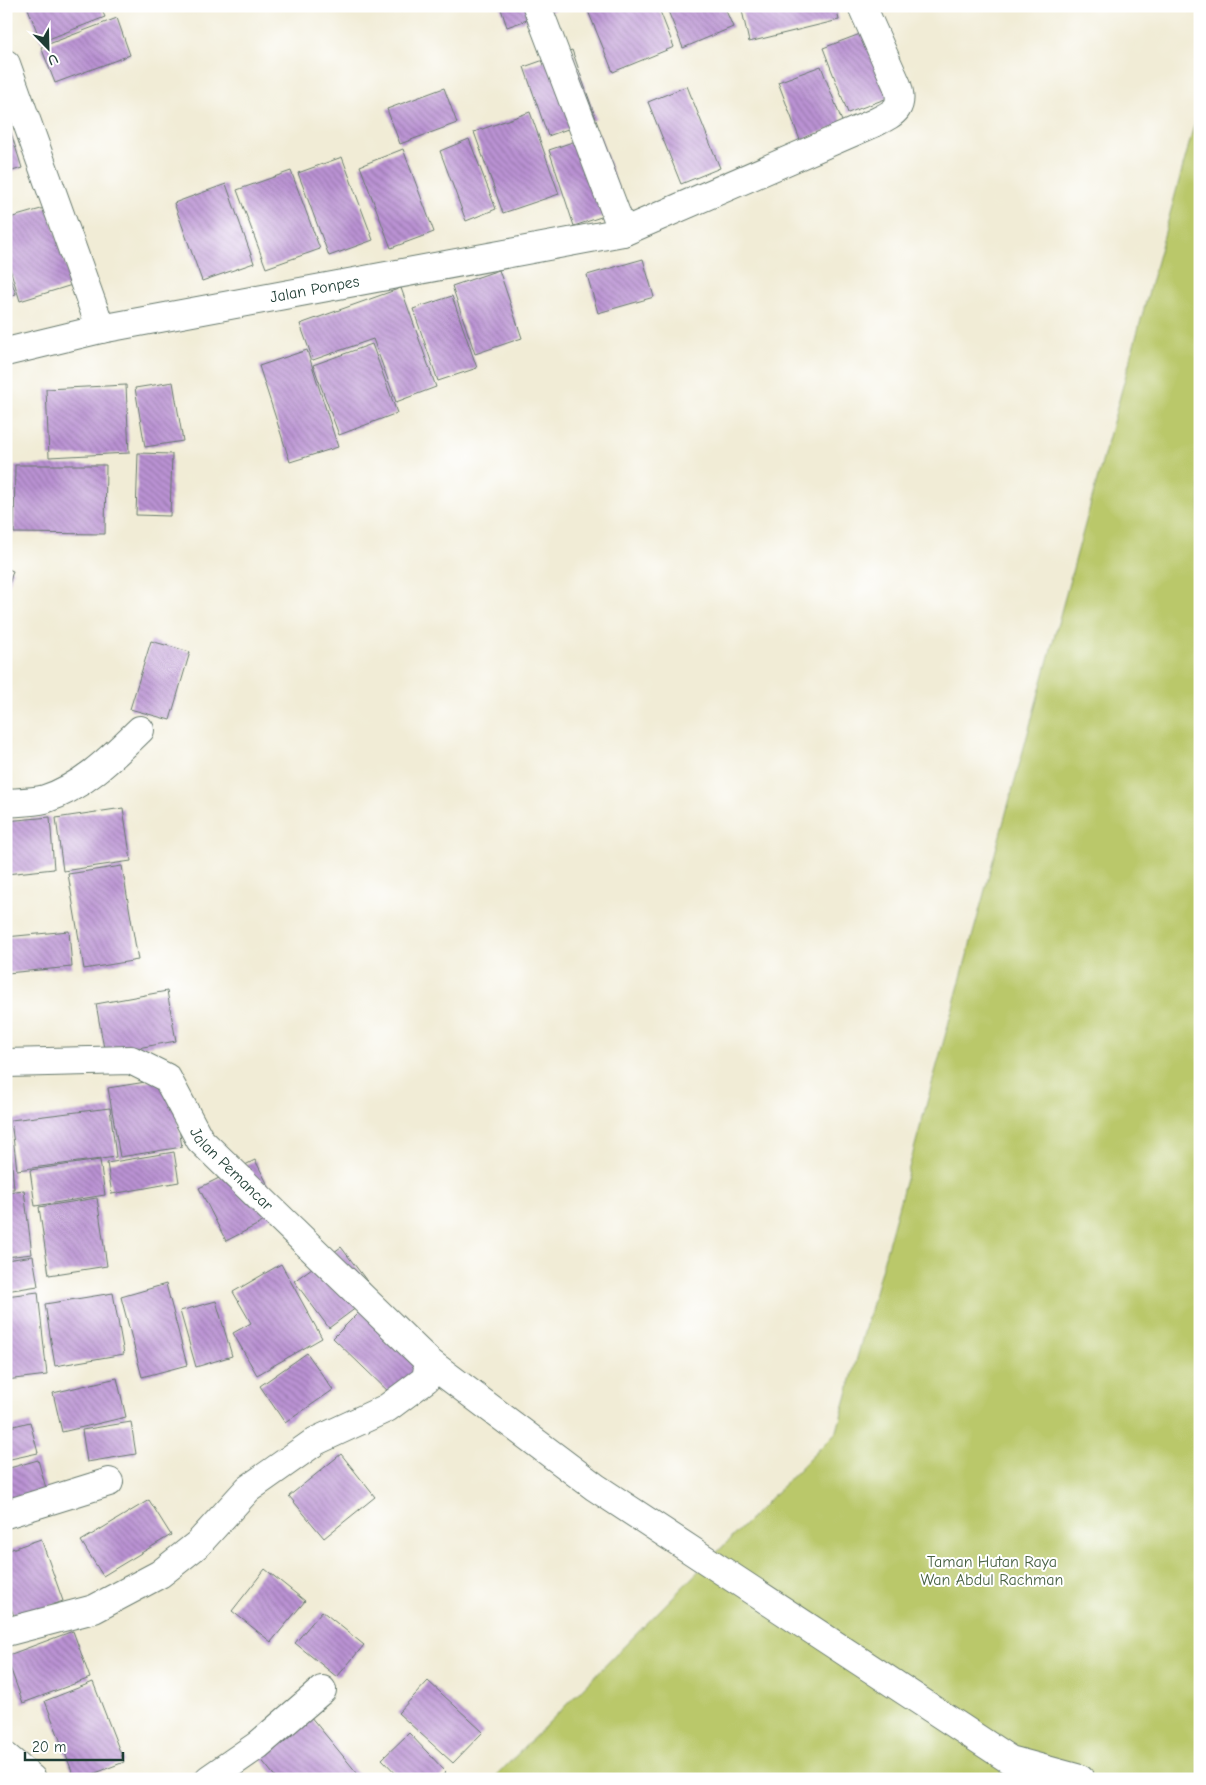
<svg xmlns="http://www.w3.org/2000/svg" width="1206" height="1785" viewBox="0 0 1206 1785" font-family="'Comic Neue',sans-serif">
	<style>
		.green { fill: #bac86a; stroke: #6c824f }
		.building { fill: url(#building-back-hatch) }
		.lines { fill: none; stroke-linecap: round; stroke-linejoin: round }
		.minor-casing { stroke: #687a6d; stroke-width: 30 }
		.minor { stroke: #fff; stroke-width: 28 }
		.labels { text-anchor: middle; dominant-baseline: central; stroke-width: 4; stroke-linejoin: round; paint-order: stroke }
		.street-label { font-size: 16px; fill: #1f3d34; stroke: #fff }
		.park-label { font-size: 16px; fill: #466042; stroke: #fff }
	</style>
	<defs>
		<pattern id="building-back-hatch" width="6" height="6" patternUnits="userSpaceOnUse" patternTransform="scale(1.25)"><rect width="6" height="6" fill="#ba92d3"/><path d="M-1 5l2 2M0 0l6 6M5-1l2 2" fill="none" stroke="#9778ac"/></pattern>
	</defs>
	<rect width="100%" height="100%" fill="#fff"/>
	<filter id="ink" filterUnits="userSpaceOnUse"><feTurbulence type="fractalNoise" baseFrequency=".02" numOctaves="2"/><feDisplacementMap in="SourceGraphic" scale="10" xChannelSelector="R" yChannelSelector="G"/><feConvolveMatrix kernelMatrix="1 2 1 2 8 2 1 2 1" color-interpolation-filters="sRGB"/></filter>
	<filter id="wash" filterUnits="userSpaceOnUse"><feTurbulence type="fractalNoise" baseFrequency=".0096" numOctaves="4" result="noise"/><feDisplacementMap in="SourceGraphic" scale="20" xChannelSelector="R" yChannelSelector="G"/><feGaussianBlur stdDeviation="1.12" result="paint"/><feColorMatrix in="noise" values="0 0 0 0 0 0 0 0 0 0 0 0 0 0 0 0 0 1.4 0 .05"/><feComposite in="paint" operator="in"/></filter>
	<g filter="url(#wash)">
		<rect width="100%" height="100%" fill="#f1ecd6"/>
		<path class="green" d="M 1200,104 L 1200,1779 L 493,1779 L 837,1431 Z"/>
		<g id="blocks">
			<path class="building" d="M 27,6 L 100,6 L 105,17 L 41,42 Z
				M 500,6 L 557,6 L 558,9 L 507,27 Z
				M 586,6 L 658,6 L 674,47 L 613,72 Z
				M 666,6 L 724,6 L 733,27 L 683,48 Z
				M 741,6 L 836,6 L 839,20 L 749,42 Z
				M 117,18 L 130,55 L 55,83 L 41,47 Z
				M 868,31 L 893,96 L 848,113 L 823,48 Z
				M 572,50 L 596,119 L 548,136 L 524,67 Z
				M 821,66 L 843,124 L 800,140 L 778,82 Z
				M 687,86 L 720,168 L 681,184 L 648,102 Z
				M 444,88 L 457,123 L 400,144 L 387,109 Z
				M 530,112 L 559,194 L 503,213 L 474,132 Z
				M 7,120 L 22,168 L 6,173 L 6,121 Z
				M 599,133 L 625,209 L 574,226 L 549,150 Z
				M 469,139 L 496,209 L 466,221 L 440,151 Z
				M 403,149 L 434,232 L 391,248 L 360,166 Z
				M 342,157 L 373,240 L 329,256 L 298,173 Z
				M 291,171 L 320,249 L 266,268 L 237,190 Z
				M 226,184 L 254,263 L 202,281 L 174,203 Z
				M 48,207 L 72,285 L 20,301 L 6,256 L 6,219 Z
				M 643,259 L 654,297 L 598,313 L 587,275 Z
				M 6,266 L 16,294 L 6,297 Z
				M 499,270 L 522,338 L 475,354 L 452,286 Z
				M 401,288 L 436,387 L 396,402 L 373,339 L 313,360 L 300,324 Z
				M 452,296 L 477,368 L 438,381 L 413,309 Z
				M 372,344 L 397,413 L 339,435 L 313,365 Z
				M 307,350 L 338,447 L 290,462 L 259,366 Z
				M 173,382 L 183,441 L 145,447 L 135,388 Z
				M 126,385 L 129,453 L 49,457 L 46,389 Z
				M 6,417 L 11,490 L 6,490 Z
				M 138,453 L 172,454 L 170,516 L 136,515 Z
				M 15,465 L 106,465 L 105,534 L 14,533 Z
				M 6,568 L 13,571 L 7,591 L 6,591 Z
				M 151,641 L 190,652 L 170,720 L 130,709 Z
				M 123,808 L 131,861 L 63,871 L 56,818 Z
				M 50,817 L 54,869 L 6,874 L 6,821 Z
				M 122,866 L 138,960 L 84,969 L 68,874 Z
				M 69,931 L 72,967 L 7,973 L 6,937 Z
				M 167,991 L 176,1041 L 105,1054 L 96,1004 Z
				M 171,1078 L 182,1147 L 120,1157 L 108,1088 Z
				M 110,1108 L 116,1157 L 17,1170 L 11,1120 Z
				M 6,1116 L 8,1116 L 14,1189 L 6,1189 Z
				M 174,1152 L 179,1182 L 112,1194 L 107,1163 Z
				M 100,1160 L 105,1195 L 35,1206 L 30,1170 Z
				M 255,1160 L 282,1212 L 226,1241 L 199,1188 Z
				M 24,1190 L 32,1254 L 6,1257 L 6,1192 Z
				M 97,1198 L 107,1266 L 49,1275 L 39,1207 Z
				M 341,1247 L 376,1293 L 329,1328 L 294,1281 Z
				M 33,1256 L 38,1286 L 6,1291 L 6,1260 Z
				M 281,1264 L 322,1338 L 257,1375 L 233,1333 L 251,1323 L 233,1292 Z
				M 166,1284 L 187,1365 L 142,1377 L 121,1297 Z
				M 38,1292 L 47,1375 L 6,1380 L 6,1296 Z
				M 113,1293 L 124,1354 L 55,1366 L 45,1304 Z
				M 216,1301 L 232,1356 L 196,1367 L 180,1311 Z
				M 366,1305 L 425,1363 L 393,1396 L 333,1338 Z
				M 307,1353 L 333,1390 L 285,1423 L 260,1386 Z
				M 117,1378 L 126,1417 L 62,1432 L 53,1393 Z
				M 30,1422 L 38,1453 L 6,1460 L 6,1428 Z
				M 131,1422 L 136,1454 L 87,1462 L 82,1430 Z
				M 341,1454 L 375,1497 L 324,1538 L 289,1496 Z
				M 38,1460 L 48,1495 L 6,1506 L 6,1469 Z
				M 149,1500 L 171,1535 L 103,1576 L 81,1541 Z
				M 41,1539 L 63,1601 L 15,1619 L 6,1595 L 6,1551 Z
				M 265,1569 L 305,1601 L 271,1642 L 232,1611 Z
				M 322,1611 L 364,1645 L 337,1677 L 295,1643 Z
				M 73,1631 L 90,1678 L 23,1703 L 6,1656 Z
				M 428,1681 L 483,1732 L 453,1763 L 398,1713 Z
				M 93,1682 L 124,1762 L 80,1779 L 75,1779 L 45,1701 Z
				M 310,1716 L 362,1779 L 277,1779 L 260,1758 Z
				M 409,1733 L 446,1772 L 439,1779 L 401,1779 L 382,1759 Z"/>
		</g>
	</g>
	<g filter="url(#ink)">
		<use href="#blocks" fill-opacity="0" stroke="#687a6d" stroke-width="1"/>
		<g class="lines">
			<defs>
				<g id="minor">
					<path d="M 537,6 L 623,232"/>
					<path d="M 6,64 L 101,329"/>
					<path id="s1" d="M 6,352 L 101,329 L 623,232 L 874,123 C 894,113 905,109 897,85 L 862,6"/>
					<path d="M 6,803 C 19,802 33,802 45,799 C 83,787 112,757 140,730"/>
					<path id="s2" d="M 6,1063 L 131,1060 L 167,1078 L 200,1140 L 429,1362 L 595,1487 L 1010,1760 L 1080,1779"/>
					<path d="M 6,1514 L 109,1482"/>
					<path d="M 6,1632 L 94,1609 L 160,1574 L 198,1544 L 248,1489 L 316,1441 L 387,1408 L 426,1379 L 429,1362"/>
					<path d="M 6,1757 L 32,1779"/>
					<path d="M 209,1779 L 258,1745 L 322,1690"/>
				</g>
			</defs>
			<use href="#minor" class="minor-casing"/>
			<use href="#minor" class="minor"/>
		</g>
	</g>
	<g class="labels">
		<g class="street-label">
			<text stroke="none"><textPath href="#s1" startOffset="315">Jalan Ponpes</textPath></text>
			<text stroke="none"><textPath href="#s2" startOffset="278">Jalan Pemancar</textPath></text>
		</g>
		<g class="park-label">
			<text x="992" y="1562">Taman Hutan Raya<tspan x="992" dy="18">Wan Abdul Rachman</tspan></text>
		</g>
	</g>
	<rect width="1206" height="1785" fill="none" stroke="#fff" stroke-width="25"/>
	<g transform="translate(48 48) rotate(157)" stroke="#ffffff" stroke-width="4" paint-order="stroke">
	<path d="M0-4L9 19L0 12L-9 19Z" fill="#1f3d34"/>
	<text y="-8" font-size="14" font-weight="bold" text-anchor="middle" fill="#1f3d34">U</text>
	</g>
	<path d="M25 1752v8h98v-8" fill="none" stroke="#1f3d34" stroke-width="2.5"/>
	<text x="32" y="1752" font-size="15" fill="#1f3d34" stroke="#ffffff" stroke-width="4" paint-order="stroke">20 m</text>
</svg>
